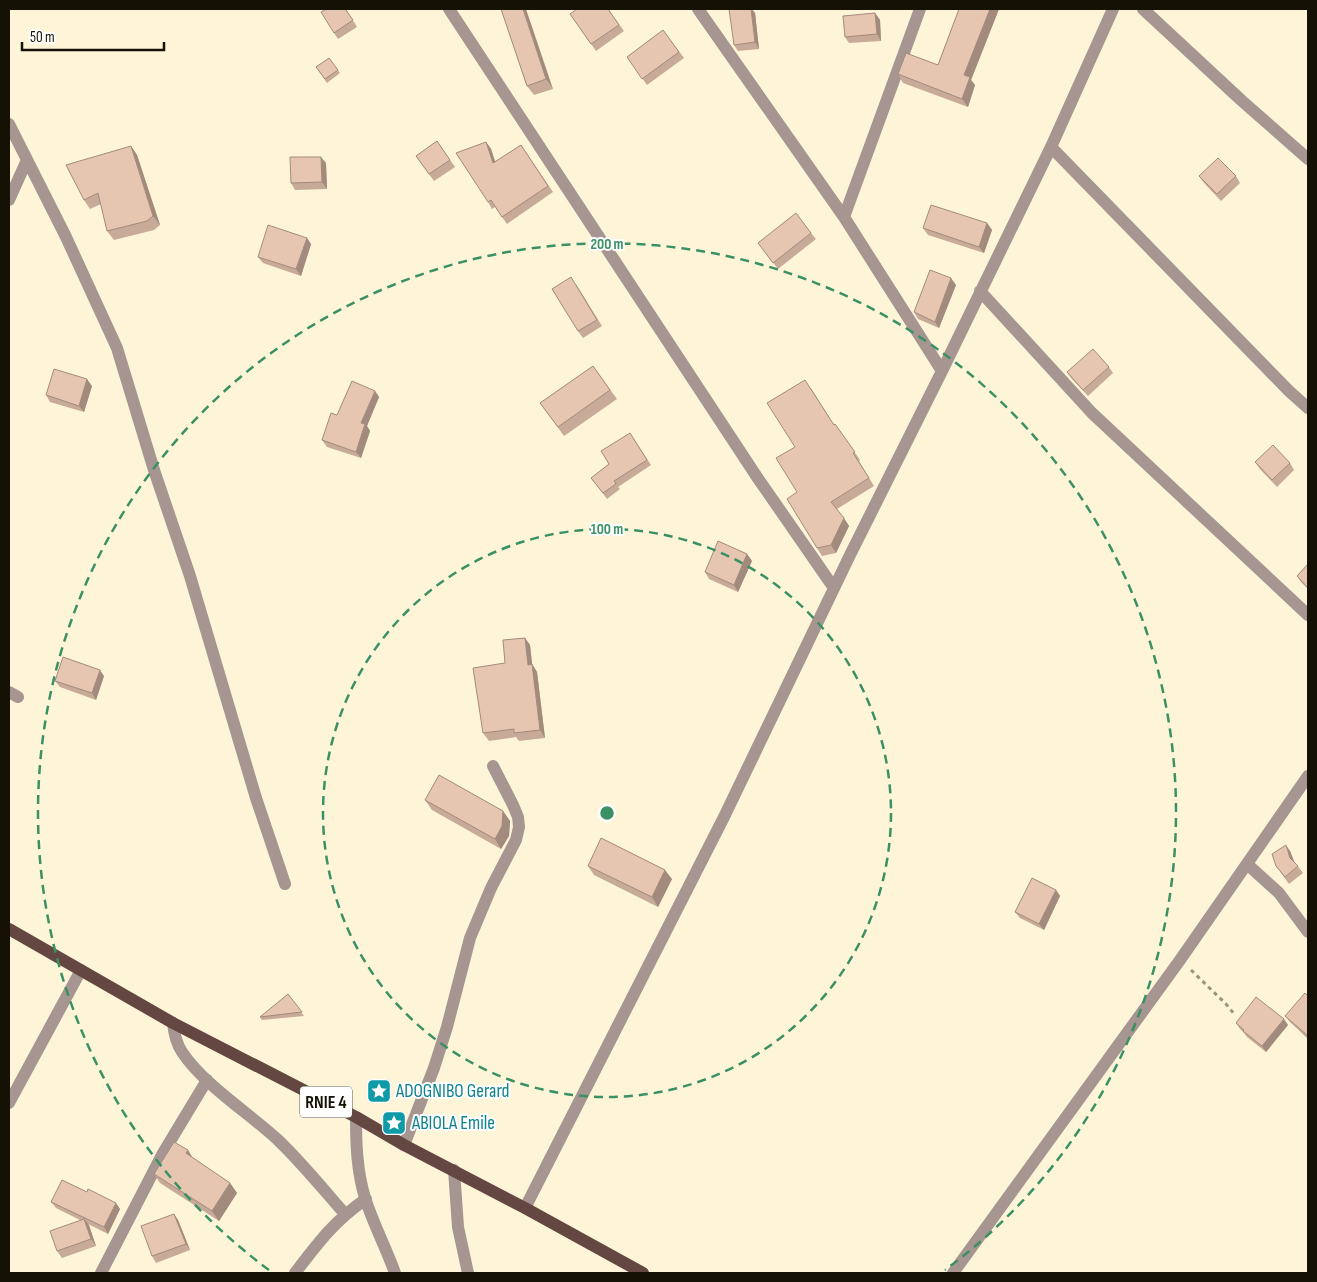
<svg xmlns="http://www.w3.org/2000/svg" width="1317" height="1282" viewBox="0 0 1317 1282" font-family="'Sofia Sans Condensed',sans-serif">
	<style>
		.lines { fill: none; stroke-linecap: round; stroke-linejoin: round }
		.path { stroke: #9a937e; stroke-width: 3; stroke-dasharray: 4 4; stroke-linecap: butt }
		.street { stroke: #a69590; stroke-width: 12 }
		.primary { stroke: #634740; stroke-width: 12 }
		.wall { fill: #c7aa98 }
		.shaded-wall { fill: #a28b7c }
		.building { fill: #e7c6b1; stroke: #a28b7c }
		.ring { fill: none; stroke: #3b9164; stroke-width: 2.5; stroke-dasharray: 9 6 }
		.labels { text-anchor: middle; dominant-baseline: central; stroke-width: 4; stroke-linejoin: round; paint-order: stroke }
		.shield { fill: #fff; stroke: #5b5850; stroke-width: 1 }
		.shield-label { font-size: 18px; font-weight: bold; fill: #151105 }
		.culture-label { font-size: 19px; fill: #0d838f; stroke: #fff; text-anchor: start }
		.centre { fill: #3b9164; stroke: #fff; stroke-width: 2.5 }
		.ring-label { font-size: 15px; text-anchor: middle; font-weight: bold; fill: #3b9164; stroke: #fff; stroke-width: 4; stroke-linejoin: round; paint-order: stroke }
	</style>
	<rect width="100%" height="100%" fill="#fef5d9"/>
	<g class="lines">
		<path class="path" d="M 1191,970 L 1226,1004 L 1235,1015"/>
		<path class="street" d="M 449,9 L 757,477 L 834,588
			M 1143,9 L 1241,100 L 1308,159
			M 9,124 L 66,237 L 117,348 L 154,470 L 190,576 L 256,798 L 285,884
			M 1051,147 L 1289,391 L 1308,408
			M 9,200 L 27,160
			M 844,217 L 920,9
			M 980,291 L 1092,413 L 1308,615
			M 942,371 L 1051,147 L 1113,9
			M 9,692 L 18,697
			M 1247,864 L 1279,893 L 1308,932
			M 173,1023 C 174,1033 176,1043 182,1052 C 203,1084 249,1113 278,1140 C 302,1163 323,1189 345,1214
			M 9,1103 L 81,970
			M 356,1117 C 356,1145 357,1171 365,1198 C 373,1223 386,1248 395,1273
			M 404,1145 L 434,1068 L 447,1027 L 470,938 L 491,888 L 516,840 L 519,827 L 518,817 L 513,805 L 493,766
			M 454,1170 L 458,1227 L 468,1273
			M 525,1208 L 724,817 L 850,555 L 942,371 L 844,217 L 698,9
			M 101,1273 L 163,1153 L 207,1080
			M 295,1273 C 318,1243 334,1221 366,1199
			M 953,1273 L 1180,960 L 1308,776"/>
		<path class="primary" d="M 9,929 L 173,1023 L 356,1117 L 404,1145 L 525,1208 L 643,1273"/>
	</g>
	<path class="wall" d="M 346,9 L 357,27 L 338,39 L 334,33 Z
		M 501,9 L 553,89 L 534,95 L 527,86 Z
		M 608,9 L 624,31 L 596,51 L 570,14 Z
		M 959,9 L 999,9 L 971,80 L 975,85 L 968,107 L 903,83 L 898,74 L 938,65 Z
		M 755,13 L 759,49 L 738,51 L 734,45 Z
		M 875,13 L 880,20 L 881,41 L 849,43 L 845,37 Z
		M 663,30 L 684,58 L 647,85 L 627,57 Z
		M 329,58 L 340,73 L 327,83 L 316,67 Z
		M 437,141 L 455,167 L 434,181 L 416,156 Z
		M 486,142 L 491,149 L 495,162 L 521,145 L 553,192 L 507,224 L 495,207 L 492,209 L 488,202 Z
		M 131,146 L 137,155 L 160,225 L 154,230 L 114,240 L 107,231 L 101,204 L 90,209 L 84,200 Z
		M 326,163 L 327,189 L 295,190 L 291,183 Z
		M 1199,176 L 1236,176 L 1240,183 L 1221,201 L 1204,183 Z
		M 987,223 L 992,230 L 984,253 L 928,235 L 923,228 Z
		M 811,233 L 816,239 L 778,269 L 758,243 Z
		M 307,238 L 311,244 L 301,276 L 263,263 L 258,257 Z
		M 576,284 L 602,326 L 583,338 L 578,331 Z
		M 956,285 L 939,328 L 918,319 L 914,312 Z
		M 593,366 L 617,399 L 564,436 L 540,403 Z
		M 1109,367 L 1113,373 L 1088,396 L 1072,379 L 1067,372 Z
		M 92,386 L 84,412 L 50,402 L 46,395 Z
		M 811,388 L 834,425 L 835,424 L 860,460 L 859,461 L 874,486 L 837,509 L 849,526 L 836,553 L 822,556 L 817,548 L 797,492 L 795,447 Z
		M 375,391 L 379,397 L 367,426 L 370,431 L 361,458 L 327,447 L 322,440 L 337,415 Z
		M 630,433 L 651,465 L 618,487 L 620,489 L 607,499 L 591,478 L 609,464 Z
		M 1255,462 L 1290,463 L 1294,470 L 1277,487 L 1260,469 Z
		M 747,554 L 752,561 L 738,592 L 709,579 L 705,572 Z
		M 1308,564 L 1308,589 L 1301,582 L 1297,576 Z
		M 525,638 L 530,645 L 532,664 L 537,672 L 545,738 L 519,741 L 516,737 L 489,741 L 483,733 L 505,663 Z
		M 104,676 L 96,700 L 60,687 L 55,681 Z
		M 425,800 L 503,811 L 510,821 L 509,836 L 501,849 L 432,810 Z
		M 1290,851 L 1294,861 L 1303,873 L 1289,884 L 1276,866 Z
		M 588,866 L 672,879 L 658,907 L 594,875 Z
		M 1056,890 L 1060,896 L 1044,930 L 1020,918 L 1015,912 Z
		M 288,994 L 304,1016 L 262,1020 L 260,1017 Z
		M 1308,996 L 1308,1039 L 1290,1022 L 1285,1016 Z
		M 1236,1023 L 1288,1025 L 1266,1052 L 1247,1037 L 1244,1033 L 1240,1029 Z
		M 194,1159 L 230,1183 L 237,1193 L 219,1221 L 160,1183 L 154,1174 Z
		M 51,1202 L 120,1209 L 108,1234 L 88,1224 L 96,1246 L 62,1258 L 57,1251 L 80,1220 L 56,1208 Z
		M 174,1214 L 178,1220 L 190,1250 L 156,1263 L 152,1256 Z"/>
	<path class="shaded-wall" d="M 523,9 L 526,9 L 553,89 L 546,79 Z
		M 751,9 L 752,9 L 755,13 L 759,49 L 755,42 Z
		M 990,9 L 999,9 L 971,80 L 975,85 L 968,107 L 962,99 L 964,75 Z
		M 875,13 L 880,20 L 881,41 L 877,34 Z
		M 486,142 L 491,149 L 498,170 L 493,163 Z
		M 131,146 L 137,155 L 160,225 L 153,216 Z
		M 321,157 L 326,163 L 327,189 L 322,182 Z
		M 987,223 L 992,230 L 984,253 L 979,247 Z
		M 307,238 L 311,244 L 301,276 L 296,269 Z
		M 951,278 L 956,285 L 939,328 L 935,322 Z
		M 87,379 L 92,386 L 84,412 L 79,406 Z
		M 375,391 L 379,397 L 367,426 L 370,431 L 361,458 L 356,452 L 361,423 Z
		M 844,518 L 849,526 L 836,553 L 831,545 Z
		M 747,554 L 752,561 L 738,592 L 734,585 Z
		M 525,638 L 530,645 L 533,672 L 528,665 Z
		M 532,664 L 537,672 L 545,738 L 540,730 Z
		M 100,670 L 104,676 L 96,700 L 92,693 Z
		M 503,811 L 510,821 L 509,836 L 501,849 L 495,839 Z
		M 1286,845 L 1290,851 L 1295,864 L 1290,858 Z
		M 665,870 L 672,879 L 658,907 L 652,897 Z
		M 1056,890 L 1060,896 L 1044,930 L 1039,924 Z
		M 1284,1019 L 1288,1025 L 1266,1052 L 1262,1046 Z
		M 188,1150 L 194,1160 L 186,1153 Z
		M 230,1183 L 237,1193 L 219,1221 L 212,1211 Z
		M 116,1203 L 120,1209 L 108,1234 L 104,1227 Z
		M 174,1214 L 178,1220 L 190,1250 L 186,1244 Z
		M 84,1219 L 89,1225 L 96,1246 L 91,1239 Z"/>
	<path class="building" d="M 327,9 L 345,9 L 353,20 L 334,33 L 321,12 Z
		M 501,9 L 523,9 L 546,79 L 527,86 Z
		M 577,9 L 608,9 L 619,25 L 591,44 L 570,14 Z
		M 729,9 L 751,9 L 755,42 L 734,45 Z
		M 959,9 L 990,9 L 964,75 L 970,77 L 962,99 L 898,74 L 906,53 L 938,65 Z
		M 875,13 L 877,34 L 845,37 L 843,16 Z
		M 663,30 L 679,52 L 642,79 L 627,57 Z
		M 329,58 L 338,70 L 325,79 L 316,67 Z
		M 437,141 L 450,160 L 429,174 L 416,156 Z
		M 486,142 L 493,163 L 521,145 L 548,186 L 502,217 L 491,200 L 488,202 L 456,153 Z
		M 131,146 L 153,216 L 147,221 L 107,231 L 98,193 L 84,200 L 66,165 Z
		M 290,157 L 321,157 L 322,182 L 291,183 Z
		M 1218,158 L 1236,176 L 1217,194 L 1199,176 Z
		M 931,205 L 987,223 L 979,247 L 923,228 Z
		M 796,213 L 811,233 L 773,263 L 758,243 Z
		M 268,225 L 307,238 L 296,269 L 258,257 Z
		M 930,270 L 951,278 L 935,322 L 914,312 Z
		M 571,277 L 597,320 L 578,331 L 552,289 Z
		M 1093,349 L 1109,367 L 1083,390 L 1067,372 Z
		M 593,366 L 610,390 L 558,427 L 540,403 Z
		M 54,369 L 87,379 L 79,406 L 46,395 Z
		M 805,380 L 834,425 L 835,424 L 855,452 L 853,453 L 869,478 L 831,502 L 844,518 L 831,545 L 817,548 L 787,499 L 797,492 L 776,458 L 795,447 L 767,403 Z
		M 352,381 L 375,391 L 361,423 L 365,424 L 356,452 L 322,440 L 331,413 L 337,415 Z
		M 630,433 L 647,460 L 614,481 L 616,484 L 603,493 L 591,478 L 609,464 L 601,451 Z
		M 1273,445 L 1290,463 L 1272,480 L 1255,462 Z
		M 718,541 L 747,554 L 734,585 L 705,572 Z
		M 1308,564 L 1308,588 L 1297,576 Z
		M 525,638 L 528,665 L 532,664 L 540,730 L 514,733 L 514,729 L 483,733 L 473,668 L 505,663 L 503,640 Z
		M 63,657 L 100,670 L 92,693 L 55,681 Z
		M 439,775 L 503,811 L 502,826 L 495,839 L 425,800 Z
		M 601,838 L 665,870 L 652,897 L 588,866 Z
		M 1286,845 L 1290,858 L 1298,866 L 1285,877 L 1276,866 L 1272,854 Z
		M 1032,878 L 1056,890 L 1039,924 L 1015,912 Z
		M 1305,993 L 1308,996 L 1308,1034 L 1307,1035 L 1285,1016 Z
		M 288,994 L 302,1012 L 260,1017 Z
		M 1256,997 L 1284,1019 L 1262,1046 L 1243,1031 L 1244,1030 L 1236,1023 Z
		M 174,1142 L 188,1150 L 186,1153 L 230,1183 L 212,1211 L 154,1174 Z
		M 62,1180 L 87,1192 L 88,1189 L 116,1203 L 104,1227 L 51,1202 Z
		M 174,1214 L 186,1244 L 152,1256 L 141,1226 Z
		M 84,1219 L 91,1239 L 57,1251 L 50,1231 Z"/>
	<g class="ring">
		<circle cx="607" cy="813" r="284"/>
		<path d="M269 1270A569 569 0 1 1 945 1270"/>
	</g>
	<defs>
		<symbol id="sight-square" viewBox="-11 -11 22 22"><rect x="-9" y="-9" width="18" height="18" rx="4" fill="#0f9aa8" stroke="#fff"/><path d="M0-6L1.8-2.2L6-1.7L2.9 1.2L3.7 5.4L0 3.3L-3.7 5.4L-2.9 1.2L-6-1.7L-1.8-2.2Z" fill="#fff"/></symbol>
	</defs>
	<g fill-rule="evenodd">
		<use href="#sight-square" x="365" y="1077" width="28" height="28"/>
		<use href="#sight-square" x="380" y="1109" width="28" height="28"/>
	</g>
	<g class="labels">
		<rect class="shield" x="300" y="1086.5" width="52" height="31" rx="4"/>
		<g class="shield-label">
			<text x="326" y="1102">RNIE 4</text>
		</g>
		<g class="culture-label">
			<text x="396" y="1091">ADOGNIBO Gerard</text>
			<text x="412" y="1123">ABIOLA Emile</text>
		</g>
	</g>
	<circle cx="607" cy="813" r="8" class="centre"/>
	<g class="ring-label">
		<text x="607" y="249">200 m</text>
		<text x="607" y="534">100 m</text>
	</g>
	<rect width="1317" height="1282" fill="none" stroke="#151105" stroke-width="20"/>
	<path d="M22 42v8h142v-8" fill="none" stroke="#151105" stroke-width="2.5"/>
	<text x="30" y="42" font-size="15" fill="#151105" stroke="#ffffff" stroke-width="4" paint-order="stroke">50 m</text>
</svg>
